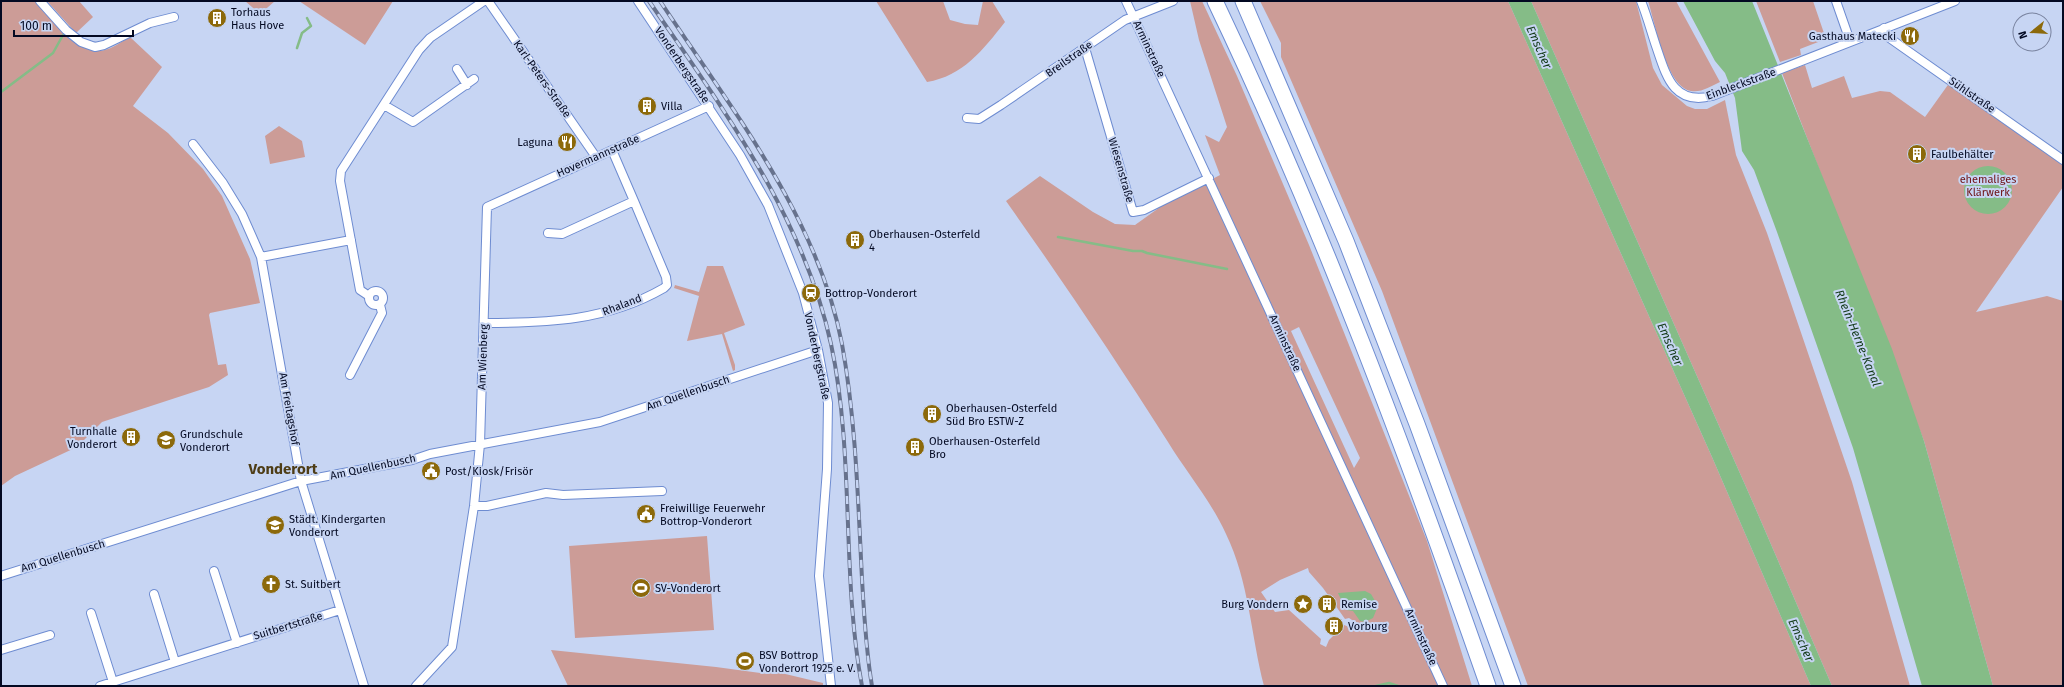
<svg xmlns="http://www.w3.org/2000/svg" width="2064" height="687" viewBox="0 0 2064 687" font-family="'Fira Sans',sans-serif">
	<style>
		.green { fill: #cc9c97; fill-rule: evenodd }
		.water { fill: #85bc87 }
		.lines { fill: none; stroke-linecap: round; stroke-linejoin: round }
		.stream { stroke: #85bc87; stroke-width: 2.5 }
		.street-casing { stroke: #6e8cd1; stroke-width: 10 }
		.highway-casing { stroke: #6e8cd1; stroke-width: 17 }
		.street { stroke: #fff; stroke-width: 8 }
		.highway { stroke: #fff; stroke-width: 15 }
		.rail-casing { stroke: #67728d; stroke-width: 4 }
		.rail { stroke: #c7d5f3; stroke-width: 2.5; stroke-dasharray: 8; stroke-linecap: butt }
		.labels { text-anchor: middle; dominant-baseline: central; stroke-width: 4; stroke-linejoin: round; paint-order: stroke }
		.poi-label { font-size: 11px; fill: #030922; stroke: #c7d5f3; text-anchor: start }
		.street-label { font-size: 11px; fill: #030922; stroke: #c7d5f3 }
		.park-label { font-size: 11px; fill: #6e1215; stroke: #c7d5f3 }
		.water-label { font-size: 12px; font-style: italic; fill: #123916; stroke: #c7d5f3 }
		.district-label { font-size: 15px; font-weight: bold; fill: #4e3d16; stroke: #c7d5f3 }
	</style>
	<rect width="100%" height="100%" fill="#c7d5f3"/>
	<path class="green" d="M 1,1 L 37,1 L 83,46 C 103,57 112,47 130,37 L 162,67 L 133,106 L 168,133 L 203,169 L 222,196 L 250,259 L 260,303 L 210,313 L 209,315 L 218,365 L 226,364 L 228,375 L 209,387 L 102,422 L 77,447 L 15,476 L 1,486 Z
		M 47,1 L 79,1 L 93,17 L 76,33 Z
		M 245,1 L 275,1 L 260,14 Z
		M 299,1 L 393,1 L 365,45 Z
		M 876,1 L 943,1 L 950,20 L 965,24 L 978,25 L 983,1 L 992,1 L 1005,22 C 983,50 963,76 927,82 Z
		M 1190,1 L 1202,1 L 1237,76 L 1309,245 L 1373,405 L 1427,541 L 1472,686 L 1264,686 C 1251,636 1249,581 1226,534 C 1211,501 1187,473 1168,442 C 1116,360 1062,280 1006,201 L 1040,176 L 1093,212 L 1115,224 L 1135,225 L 1163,205 L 1220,175 L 1205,135 L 1219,142 L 1227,127 L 1199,40 ZM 1299,327 L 1360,458 L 1354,468 L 1291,331 ZM 1308,568 L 1309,572 L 1323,588 L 1345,619 L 1349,618 L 1352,620 L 1352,625 L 1349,627 L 1344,625 L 1329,640 L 1326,647 L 1320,644 L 1321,639 L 1289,610 L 1275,612 L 1261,592 L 1280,580 Z
		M 1260,1 L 1508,1 L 1712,457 L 1811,686 L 1528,686 L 1382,291 L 1281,57 L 1281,43 Z
		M 1531,1 L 1636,1 L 1653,68 L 1662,85 L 1687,106 L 1695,109 L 1707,109 L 1725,100 L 1736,155 L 1767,233 L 1852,482 L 1910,686 L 1832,686 L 1754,505 Z
		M 1648,1 L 1676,1 L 1720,82 C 1711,86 1701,93 1691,91 C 1666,87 1655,22 1648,1 Z
		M 1756,1 L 1813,1 L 1826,39 L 1800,49 L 1801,55 L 1780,62 Z
		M 1805,65 L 1812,88 L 1844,76 L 1852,98 L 1880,91 L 1890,92 L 1925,117 L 1950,82 L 2063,163 L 2063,187 L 1976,312 L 2047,296 L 2063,301 L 2063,686 L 1993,686 L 1924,441 L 1782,73 Z
		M 279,126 L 302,141 L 305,157 L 270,164 L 265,136 Z
		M 707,266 L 723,266 L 745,325 L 724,333 L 735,365 L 735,370 L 733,371 L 722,334 L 687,341 L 699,296 L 674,288 L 675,285 L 699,292 Z
		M 707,536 L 714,630 L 575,638 L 569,546 Z
		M 551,650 L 716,667 L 767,674 L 777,672 L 823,683 L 823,686 L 568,686 Z"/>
	<path class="water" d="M 1508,1 L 1531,1 L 1754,505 L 1832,686 L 1811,686 L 1712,457 Z
		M 1683,1 L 1752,1 L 1892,349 L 1924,441 L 1993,686 L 1922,686 L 1853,448 L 1777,232 L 1754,170 L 1742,151 L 1735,98 L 1725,73 L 1715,61 Z
		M1964 190a24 24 0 1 1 48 0a24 24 0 1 1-48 0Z
		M 1365,591 L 1371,594 L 1378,606 L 1373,618 L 1365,622 L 1360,621 L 1353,611 L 1346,610 L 1338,593 Z"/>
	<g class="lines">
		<path class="stream" d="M 297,48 L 302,33 L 311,26 L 307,18
			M 1,92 L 53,53 L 63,35
			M 1058,237 L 1133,251 L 1142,251 L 1147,253 L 1227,269
			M 1376,686 L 1389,683 L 1398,686"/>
		<defs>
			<path id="street" d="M 40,1 L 66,30 L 81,42 L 95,47 L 104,45 L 150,23 L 174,17
				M 488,1 L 596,157
				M 638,1 L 740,155 L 768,205 L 803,293 L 818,350 L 828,403 L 827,469 L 819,576 L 831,686
				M 1126,1 L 1443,686
				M 1641,1 C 1647,16 1651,31 1656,46 C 1666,75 1673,106 1712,96 L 1955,1
				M 1836,1 L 1850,41
				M 1884,28 L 1888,37 L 2063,160
				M 1085,48 L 1133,212 L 1144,210 L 1209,178
				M 457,69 L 467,85
				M 384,105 L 413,122 L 474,79
				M 967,118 L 979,119 L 1001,105 L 1125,20 L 1173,1
				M 193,144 L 223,183 L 242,214 L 261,257 L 301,481 L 364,686
				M 548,233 L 562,234 L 634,201 L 612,150
				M 261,257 L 351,240
				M369 298a7 7 0 1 1 14 0a7 7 0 1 1-14 0Z
				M 369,296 L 360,290 L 340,181 L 341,171 L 419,50 L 430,38 L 484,1
				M 484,323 C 548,323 607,321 664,288 L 667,285 L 666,277 L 634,201
				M 350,375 L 382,313 L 380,305
				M 474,506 L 487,506 L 546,493 L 563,495 L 662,491
				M 214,571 L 237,643
				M 1,576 L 301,481 L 412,460 L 430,454 L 600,422 L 818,350
				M 154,594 L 175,662
				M 91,613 L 113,682
				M 1,650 L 50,635
				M 100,686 L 340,610
				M 416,686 L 452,647 L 474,506 L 480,444 L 487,207 L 709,106"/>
			<path id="highway" d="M 1215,1 C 1321,223 1407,454 1488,686
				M 1243,1 L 1346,241 L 1417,424 L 1513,686"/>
		</defs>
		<use href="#street" class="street-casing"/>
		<use href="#highway" class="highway-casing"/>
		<use href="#street" class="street"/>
		<use href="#highway" class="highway"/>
		<defs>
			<path id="rail" d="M 649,1 C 722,108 803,215 831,344 C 855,456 841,574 862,686
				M 660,1 C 730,107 818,217 842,344 C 856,421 858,501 862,579 C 864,615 866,651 872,686"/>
		</defs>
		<use href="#rail" class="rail-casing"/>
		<use href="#rail" class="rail"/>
	</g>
	<defs>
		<symbol id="building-disc" viewBox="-11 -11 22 22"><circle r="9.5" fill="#8c690a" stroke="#c7d5f3"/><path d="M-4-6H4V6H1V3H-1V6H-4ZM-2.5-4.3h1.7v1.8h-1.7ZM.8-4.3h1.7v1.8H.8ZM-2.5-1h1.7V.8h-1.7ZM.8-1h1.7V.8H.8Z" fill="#fff"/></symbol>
		<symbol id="restaurant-disc" viewBox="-11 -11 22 22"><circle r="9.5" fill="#8c690a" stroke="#c7d5f3"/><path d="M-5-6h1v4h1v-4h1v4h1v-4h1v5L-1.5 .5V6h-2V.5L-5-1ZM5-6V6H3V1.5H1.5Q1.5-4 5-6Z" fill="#fff"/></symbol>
		<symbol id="station-disc" viewBox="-11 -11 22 22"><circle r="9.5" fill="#8c690a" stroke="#c7d5f3"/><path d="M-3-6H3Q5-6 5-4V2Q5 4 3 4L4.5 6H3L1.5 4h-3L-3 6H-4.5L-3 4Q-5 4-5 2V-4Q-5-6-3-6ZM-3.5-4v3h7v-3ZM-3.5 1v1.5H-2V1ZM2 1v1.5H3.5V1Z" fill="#fff"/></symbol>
		<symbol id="school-disc" viewBox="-11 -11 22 22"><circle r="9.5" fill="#8c690a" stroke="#c7d5f3"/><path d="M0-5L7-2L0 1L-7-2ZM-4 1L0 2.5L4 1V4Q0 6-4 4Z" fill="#fff"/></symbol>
		<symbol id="civic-disc" viewBox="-11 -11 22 22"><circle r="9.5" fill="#8c690a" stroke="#c7d5f3"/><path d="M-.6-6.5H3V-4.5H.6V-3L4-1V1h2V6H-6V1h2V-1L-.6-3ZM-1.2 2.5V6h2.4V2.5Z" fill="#fff"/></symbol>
		<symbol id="church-disc" viewBox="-11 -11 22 22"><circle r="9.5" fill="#8c690a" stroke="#c7d5f3"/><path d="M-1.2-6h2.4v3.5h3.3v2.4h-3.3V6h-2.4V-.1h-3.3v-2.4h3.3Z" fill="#fff"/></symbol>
		<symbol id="stadium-disc" viewBox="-11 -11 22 22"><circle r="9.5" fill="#8c690a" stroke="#c7d5f3"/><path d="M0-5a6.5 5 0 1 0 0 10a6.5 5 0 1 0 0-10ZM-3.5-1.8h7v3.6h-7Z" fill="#fff"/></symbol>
		<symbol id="sight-disc" viewBox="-11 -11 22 22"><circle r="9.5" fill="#8c690a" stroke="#c7d5f3"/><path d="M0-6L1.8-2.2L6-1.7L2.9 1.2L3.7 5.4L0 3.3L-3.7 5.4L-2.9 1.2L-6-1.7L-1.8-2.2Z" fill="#fff"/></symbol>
	</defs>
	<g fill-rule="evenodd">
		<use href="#building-disc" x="206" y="7" width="22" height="22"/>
		<use href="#restaurant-disc" x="1899" y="25" width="22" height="22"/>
		<use href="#building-disc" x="636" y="95" width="22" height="22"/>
		<use href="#restaurant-disc" x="556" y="131" width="22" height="22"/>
		<use href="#building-disc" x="1906" y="143" width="22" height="22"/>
		<use href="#building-disc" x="844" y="229" width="22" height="22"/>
		<use href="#station-disc" x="800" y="282" width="22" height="22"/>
		<use href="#building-disc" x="921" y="403" width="22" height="22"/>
		<use href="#building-disc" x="120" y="426" width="22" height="22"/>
		<use href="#school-disc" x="155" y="429" width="22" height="22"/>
		<use href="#building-disc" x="904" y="436" width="22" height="22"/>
		<use href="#civic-disc" x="420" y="460" width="22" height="22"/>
		<use href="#civic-disc" x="635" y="503" width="22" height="22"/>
		<use href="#school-disc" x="264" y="514" width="22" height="22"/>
		<use href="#church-disc" x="260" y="573" width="22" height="22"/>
		<use href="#stadium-disc" x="630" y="577" width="22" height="22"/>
		<use href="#sight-disc" x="1292" y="593" width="22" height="22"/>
		<use href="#building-disc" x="1316" y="593" width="22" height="22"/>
		<use href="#building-disc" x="1323" y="615" width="22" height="22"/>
		<use href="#stadium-disc" x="734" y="650" width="22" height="22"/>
	</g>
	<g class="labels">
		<g class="poi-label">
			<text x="231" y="12">Torhaus<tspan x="231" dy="13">Haus Hove</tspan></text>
			<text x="1896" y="36" text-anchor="end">Gasthaus Matecki</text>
			<text x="661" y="106">Villa</text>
			<text x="553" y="142" text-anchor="end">Laguna</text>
			<text x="1931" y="154">Faulbehälter</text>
			<text x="869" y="234">Oberhausen-Osterfeld<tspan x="869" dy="13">4</tspan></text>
			<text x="825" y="293">Bottrop-Vonderort</text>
			<text x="946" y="408">Oberhausen-Osterfeld<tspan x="946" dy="13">Süd Bro ESTW-Z</tspan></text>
			<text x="117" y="431" text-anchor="end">Turnhalle<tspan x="117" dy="13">Vonderort</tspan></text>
			<text x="180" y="434">Grundschule<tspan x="180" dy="13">Vonderort</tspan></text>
			<text x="929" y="441">Oberhausen-Osterfeld<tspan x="929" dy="13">Bro</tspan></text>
			<text x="445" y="471">Post/Kiosk/Frisör</text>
			<text x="660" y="508">Freiwillige Feuerwehr<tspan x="660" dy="13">Bottrop-Vonderort</tspan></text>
			<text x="289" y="519">Städt. Kindergarten<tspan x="289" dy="13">Vonderort</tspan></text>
			<text x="285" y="584">St. Suitbert</text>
			<text x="655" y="588">SV-Vonderort</text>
			<text x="1289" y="604" text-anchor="end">Burg Vondern</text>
			<text x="1341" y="604">Remise</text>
			<text x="1348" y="626">Vorburg</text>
			<text x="759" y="655">BSV Bottrop<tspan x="759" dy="13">Vonderort 1925 e. V.</tspan></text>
		</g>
		<g class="street-label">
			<text transform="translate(1149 49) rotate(65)">Arminstraße</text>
			<text transform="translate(1069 59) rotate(-35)">Breilstraße</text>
			<text transform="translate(682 65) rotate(56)">Vonderbergstraße</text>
			<text transform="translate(542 79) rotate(55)">Karl-Peters-Straße</text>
			<text transform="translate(1741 84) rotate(-20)">Einbleckstraße</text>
			<text transform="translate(1972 95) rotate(35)">Sühlstraße</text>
			<text transform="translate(598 156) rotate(-24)">Hovermannstraße</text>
			<text transform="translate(1121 170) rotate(74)">Wiesenstraße</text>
			<text transform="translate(622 305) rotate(-21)">Rhaland</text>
			<text transform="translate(1285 343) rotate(65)">Arminstraße</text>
			<text transform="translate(817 356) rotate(78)">Vonderbergstraße</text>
			<text transform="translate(483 357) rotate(-88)">Am Wienberg</text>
			<text transform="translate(688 393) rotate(-19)">Am Quellenbusch</text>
			<text transform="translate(289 409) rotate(80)">Am Freitagshof</text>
			<text transform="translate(373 467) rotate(-12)">Am Quellenbusch</text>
			<text transform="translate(63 556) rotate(-17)">Am Quellenbusch</text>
			<text transform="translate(288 626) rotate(-17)">Suitbertstraße</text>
			<text transform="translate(1421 637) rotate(65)">Arminstraße</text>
		</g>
		<g class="park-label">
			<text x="1988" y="179">ehemaliges<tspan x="1988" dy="13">Klärwerk</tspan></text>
		</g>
		<g class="water-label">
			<text transform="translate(1539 47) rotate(66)">Emscher</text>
			<text transform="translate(1858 338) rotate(68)">Rhein-Herne-Kanal</text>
			<text transform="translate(1670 344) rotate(66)">Emscher</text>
			<text transform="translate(1801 640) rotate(66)">Emscher</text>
		</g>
		<g class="district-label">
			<text x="283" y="469">Vonderort</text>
		</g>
	</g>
	<rect width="2064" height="687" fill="none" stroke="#030922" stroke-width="4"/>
	<g transform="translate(2032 32) rotate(252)"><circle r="19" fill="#c7d5f3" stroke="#79839f"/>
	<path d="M0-3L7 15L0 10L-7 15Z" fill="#8c690a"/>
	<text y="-6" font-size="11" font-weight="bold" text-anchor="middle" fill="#030922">N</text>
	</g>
	<path d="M14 30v6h119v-6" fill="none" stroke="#030922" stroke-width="2"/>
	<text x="20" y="30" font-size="12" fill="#030922" stroke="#c7d5f3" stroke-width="3" paint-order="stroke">100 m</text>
</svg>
